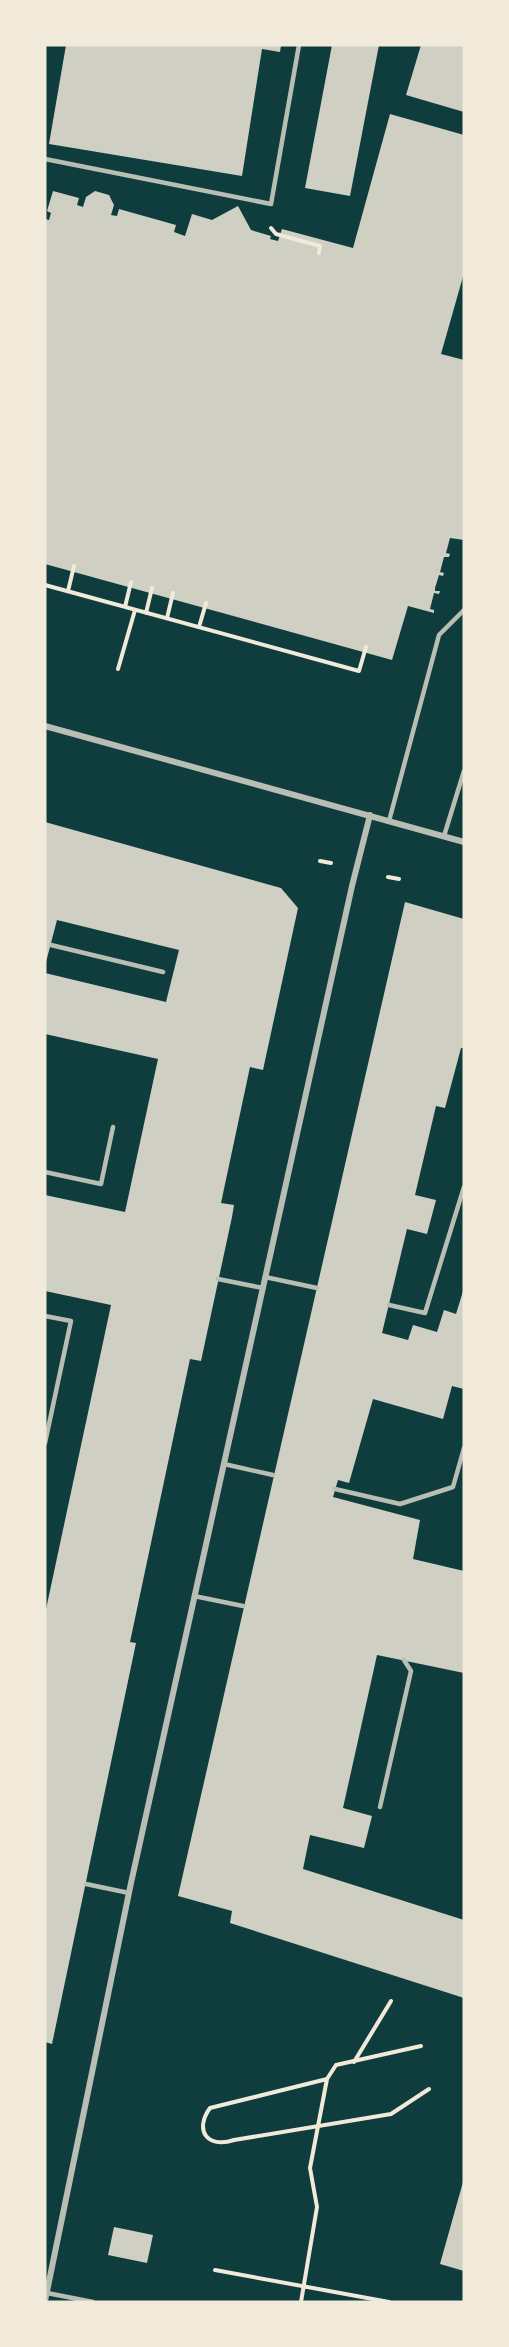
<svg xmlns="http://www.w3.org/2000/svg" width="509" height="2347" viewBox="0 0 509 2347" font-family="'Alegreya Sans',sans-serif">
	<style>
		.building { fill: #cfcfc3 }
		.lines { fill: none; stroke-linecap: round; stroke-linejoin: round }
		.path { stroke: #f1e9da; stroke-width: 4 }
		.service { stroke: #b8beb3; stroke-width: 4.5 }
		.minor { stroke: #b8beb3; stroke-width: 6 }
	</style>
	<rect width="100%" height="100%" fill="#0f3d3e"/>
	<path class="building" d="M 66,45 L 281,45 L 280,52 L 262,49 L 242,176 L 49,144 Z
		M 332,45 L 379,45 L 350,196 L 305,188 Z
		M 421,45 L 464,45 L 464,112 L 406,95 Z
		M 390,114 L 464,135 L 464,273 L 441,354 L 464,360 L 464,540 L 450,538 L 446,553 L 450,554 L 449,557 L 444,557 L 440,572 L 444,573 L 443,576 L 439,575 L 435,588 L 435,591 L 440,591 L 439,594 L 434,593 L 430,609 L 434,610 L 434,613 L 408,606 L 392,660 L 45,564 L 45,219 L 49,220 L 51,213 L 47,211 L 53,191 L 79,198 L 77,205 L 83,207 L 86,197 L 95,191 L 109,195 L 114,205 L 111,215 L 117,216 L 119,209 L 176,225 L 174,232 L 185,236 L 192,214 L 212,220 L 238,206 L 251,230 L 271,236 L 270,239 L 278,241 L 282,229 L 353,248 Z
		M 45,822 L 281,888 L 298,908 L 263,1070 L 250,1067 L 221,1203 L 234,1205 L 232,1217 L 201,1361 L 190,1359 L 130,1642 L 136,1643 L 52,2044 L 45,2042 L 45,1614 L 111,1305 L 45,1291 L 45,1195 L 125,1212 L 158,1059 L 45,1034 L 45,973 L 166,1002 L 179,950 L 57,920 L 45,966 Z
		M 405,902 L 464,919 L 464,1048 L 461,1048 L 445,1108 L 436,1106 L 415,1195 L 436,1200 L 427,1234 L 407,1229 L 382,1333 L 408,1340 L 413,1325 L 437,1332 L 444,1310 L 456,1314 L 464,1288 L 464,1389 L 452,1386 L 443,1419 L 373,1399 L 349,1483 L 338,1480 L 333,1497 L 420,1520 L 413,1559 L 464,1571 L 464,1673 L 377,1655 L 343,1808 L 372,1816 L 364,1848 L 310,1835 L 303,1869 L 464,1920 L 464,1998 L 230,1923 L 232,1911 L 178,1896 Z
		M 463,2182 L 464,2182 L 464,2271 L 440,2264 Z
		M 114,2227 L 153,2235 L 147,2263 L 108,2255 Z"/>
	<g class="lines">
		<path class="path" d="M 271,228 L 276,234 L 320,246 L 319,253
			M 45,585 L 359,671 L 366,647
			M 68,591 L 74,566
			M 125,607 L 131,582
			M 146,613 L 152,588
			M 167,618 L 173,593
			M 199,627 L 206,603
			M 118,669 L 135,610
			M 320,861 L 331,863
			M 388,877 L 399,879
			M 354,2062 L 391,2001
			M 327,2079 L 210,2108 C 194,2130 207,2149 234,2140 L 391,2114 L 429,2089
			M 215,2270 L 389,2302
			M 301,2302 L 317,2207 L 310,2168 L 327,2079 L 336,2065 L 421,2046"/>
		<path class="service" d="M 45,159 L 271,204 L 299,45
			M 389,821 L 439,635 L 464,610
			M 444,836 L 464,771
			M 51,945 L 163,972
			M 45,1172 L 101,1184 L 113,1127
			M 265,1277 L 317,1288
			M 218,1279 L 263,1288
			M 389,1305 L 425,1313 L 464,1187
			M 45,1316 L 71,1321 L 45,1443
			M 224,1464 L 273,1475
			M 335,1489 L 400,1504 L 453,1487 L 464,1448
			M 194,1596 L 243,1606
			M 380,1807 L 411,1671 L 404,1660
			M 86,1884 L 129,1893
			M 47,2293 L 93,2302"/>
		<path class="minor" d="M 45,726 L 464,842
			M 45,2301 L 131,1883 L 352,886 L 370,815"/>
	</g>
	<rect width="509" height="2347" fill="none" stroke="#f1e9da" stroke-width="93"/>
</svg>
